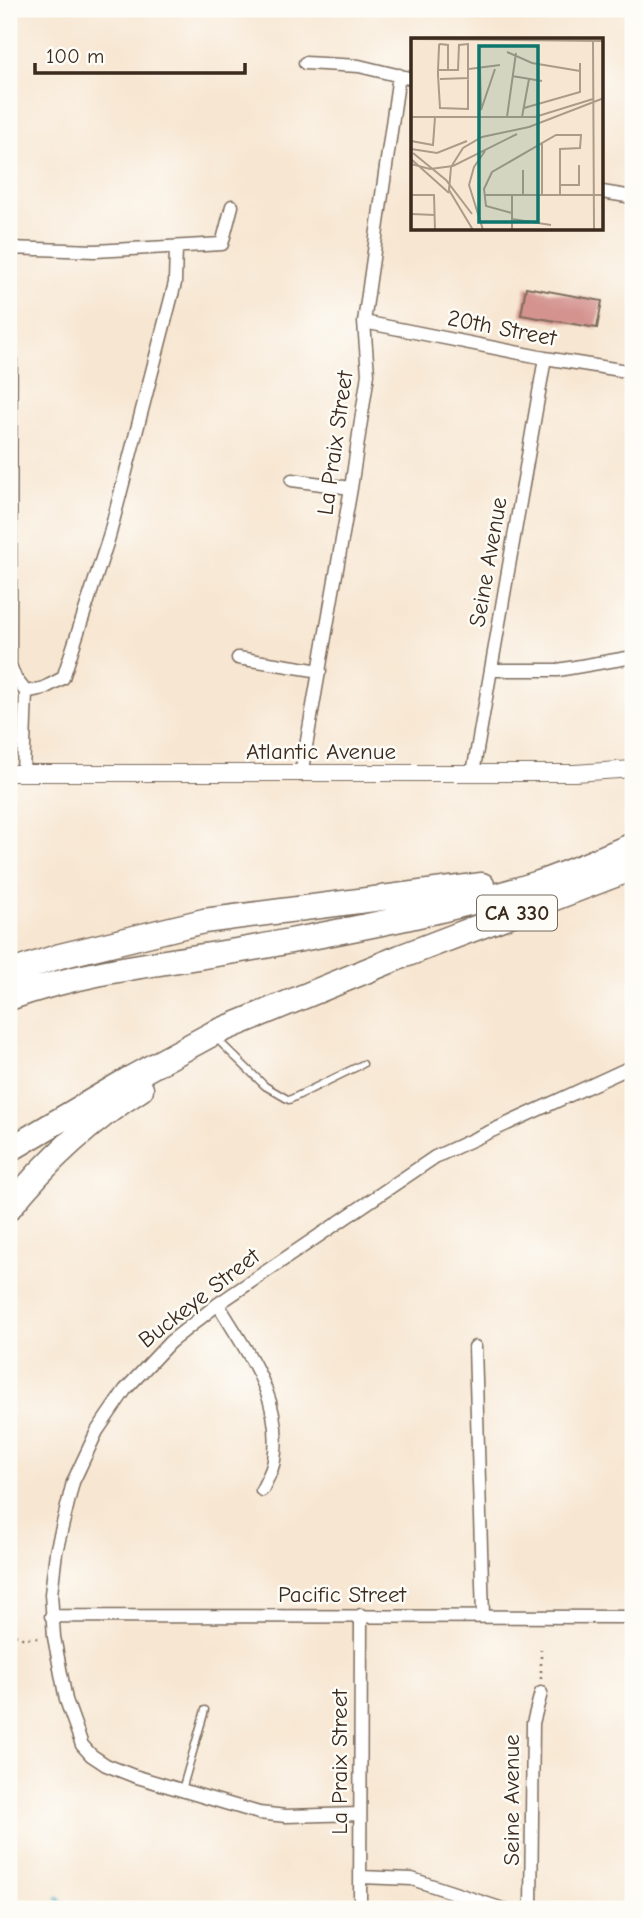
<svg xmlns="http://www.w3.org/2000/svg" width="642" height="1918" viewBox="0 0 642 1918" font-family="'Comic Neue',sans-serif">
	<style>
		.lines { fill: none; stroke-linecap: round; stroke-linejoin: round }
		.stream { stroke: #3faabe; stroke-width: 4.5 }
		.building { fill: #d4938f }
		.service-casing { stroke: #7d6c5d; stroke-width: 9 }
		.minor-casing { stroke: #7d6c5d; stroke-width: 15 }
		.tertiary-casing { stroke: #7d6c5d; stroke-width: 18 }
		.motorway-casing { stroke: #7d6c5d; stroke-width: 27 }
		.path { stroke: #7d6c5d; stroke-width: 2.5; stroke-dasharray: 2 5; stroke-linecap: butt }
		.service { stroke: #fff; stroke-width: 6 }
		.minor { stroke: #fff; stroke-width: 12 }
		.tertiary { stroke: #fff; stroke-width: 16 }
		.motorway { stroke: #fff; stroke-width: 24 }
		.labels { text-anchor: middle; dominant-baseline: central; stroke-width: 5; stroke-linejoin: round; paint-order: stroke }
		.shield { fill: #fdfcf7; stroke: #75695f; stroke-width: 2 }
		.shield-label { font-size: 21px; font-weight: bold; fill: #3b2a1e }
		.street-label { font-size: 23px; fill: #3b2a1e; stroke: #fdfcf7 }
		.inset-road { fill: none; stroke: #ac9b89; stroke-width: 2 }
		.view { fill: #0f766e; fill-opacity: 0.15; stroke: #0f766e; stroke-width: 3.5 }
		.inset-edge { fill: none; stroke: #3b2a1e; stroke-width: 3.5 }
	</style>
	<rect width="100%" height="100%" fill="#fdfcf7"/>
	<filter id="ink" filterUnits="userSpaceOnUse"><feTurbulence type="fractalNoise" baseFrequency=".0143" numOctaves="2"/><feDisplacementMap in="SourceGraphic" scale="14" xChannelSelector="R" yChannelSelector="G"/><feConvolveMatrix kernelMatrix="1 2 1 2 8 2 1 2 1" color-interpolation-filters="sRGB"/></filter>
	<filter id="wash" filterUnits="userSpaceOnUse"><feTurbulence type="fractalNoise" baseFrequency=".00686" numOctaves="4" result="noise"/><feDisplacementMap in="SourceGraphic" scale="28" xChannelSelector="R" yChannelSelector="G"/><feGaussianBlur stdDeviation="1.57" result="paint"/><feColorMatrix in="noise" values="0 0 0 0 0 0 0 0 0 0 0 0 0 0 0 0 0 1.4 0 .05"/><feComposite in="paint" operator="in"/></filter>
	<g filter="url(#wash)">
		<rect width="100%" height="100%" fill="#f7e6d1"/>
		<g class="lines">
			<path class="stream" d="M 58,1898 L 63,1909"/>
		</g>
		<g id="blocks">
			<path class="building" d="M 526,287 L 602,301 L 597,328 L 521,315 Z"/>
		</g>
	</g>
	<g filter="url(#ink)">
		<use href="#blocks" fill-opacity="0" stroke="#7d6c5d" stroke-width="2"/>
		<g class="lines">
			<defs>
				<path id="service" d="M 218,1037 L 221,1043 L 265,1086 L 289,1100 L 363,1064
					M 182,1790 L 205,1710"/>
				<path id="minor" d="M 305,63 L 359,66 L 413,79
					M 602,192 L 633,197
					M 9,248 L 95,251 L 222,244 L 232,206
					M 11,248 L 10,665 L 15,678 L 26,692 L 44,688 L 63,678 L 109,537 L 175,283 L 176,247
					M 364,322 L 545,358 L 633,372
					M 292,480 L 351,488
					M 238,658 L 320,671
					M 491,670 L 558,670 L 633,657
					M 23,773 L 26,692
					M 473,773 L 545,358
					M 301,775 L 351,488 L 368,374 L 364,322 L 399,75
					M 218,1304 C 247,1353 284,1399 274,1460 C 273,1470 266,1481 262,1490
					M 475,1347 L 483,1616
					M 51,1616 L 633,1617
					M 360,1814 L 286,1816 L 259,1813 L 134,1776 L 106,1765 L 91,1755 L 82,1745 L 66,1700 L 54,1637 L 51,1594 L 56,1552 L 73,1482 L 97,1431 L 125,1390 L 170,1342 L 218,1304 L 435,1157 L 633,1066
					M 360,1877 L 412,1879 L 503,1909
					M 360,1909 L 361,1615
					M 531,1909 L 533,1723 L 541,1693"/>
				<path id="tertiary" d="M 9,773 L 575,773 L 633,769"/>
				<path id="motorway" d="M 9,973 L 60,956 L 204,921 L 482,885
					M 9,998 C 88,969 176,962 259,947 C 353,929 448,912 539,883 C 571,872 602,858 633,845
					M 9,1150 L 131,1078 L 212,1034 L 400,957 L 633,868
					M 9,1208 C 46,1162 90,1121 141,1089"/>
			</defs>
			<use href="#service" class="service-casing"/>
			<use href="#minor" class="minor-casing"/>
			<use href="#tertiary" class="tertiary-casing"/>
			<use href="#motorway" class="motorway-casing"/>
			<path class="path" d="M 9,1631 L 22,1638 L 40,1638
				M 541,1679 L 541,1644"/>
			<use href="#service" class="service"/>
			<use href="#minor" class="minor"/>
			<use href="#tertiary" class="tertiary"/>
			<use href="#motorway" class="motorway"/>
		</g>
	</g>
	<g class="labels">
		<rect class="shield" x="477" y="895.5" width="80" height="35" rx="5"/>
		<g class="shield-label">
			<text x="517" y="913">CA 330</text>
		</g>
		<g class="street-label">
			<text transform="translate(502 328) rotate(11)">20th Street</text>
			<text transform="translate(335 443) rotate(-82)">La Praix Street</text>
			<text transform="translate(488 562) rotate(-80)">Seine Avenue</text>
			<text x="321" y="751">Atlantic Avenue</text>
			<text transform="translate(199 1298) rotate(-38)">Buckeye Street</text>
			<text x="342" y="1594">Pacific Street</text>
			<text transform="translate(339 1762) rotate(-90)">La Praix Street</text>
			<text transform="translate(511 1800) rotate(-90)">Seine Avenue</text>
		</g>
	</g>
	<g transform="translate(411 38)">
		<rect width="192" height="192" fill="#f7e6d1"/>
		<path class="inset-road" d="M 0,1 L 193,3M 182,2 L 183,192M 96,14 L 121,25 L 169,33M 58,31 L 89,27M 69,31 L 70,72 L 84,31M 27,32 L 47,32 L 48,7 L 57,6 L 57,71 L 29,70 L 27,37 L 27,32 L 28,9 L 28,7 L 29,6 L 37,7 L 37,32M 101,38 L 131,43M 29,41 L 58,40M 113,70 L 169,54 L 169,25M 0,79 L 124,79 L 182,61M 96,79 L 105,15M 111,79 L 118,41M 0,103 L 22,107 L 24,79M 131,104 L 131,157M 0,111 L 26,115 L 56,103M 2,115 L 35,142 L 61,176M 0,121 L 38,155M 0,126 L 19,131 L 42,128 L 106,96M 112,132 L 112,156M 149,147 L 168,147 L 168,127M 0,157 L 23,157 L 24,192M 73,157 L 193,157M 101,175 L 75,168 L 73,151 L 81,134 L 145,97 L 170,97 L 169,110 L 149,111 L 149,156M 0,176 L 24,177M 101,181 L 140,187M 62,192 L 38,152 L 40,129 L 52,110 L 71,99 L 118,89 L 193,60M 72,192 L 58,147 L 63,129 L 74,113M 101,192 L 101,156"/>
		<path class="view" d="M 68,8 L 127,8 L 127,184 L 68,184 Z"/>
		<rect width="192" height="192" class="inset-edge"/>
	</g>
	<rect width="642" height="1918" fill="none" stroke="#fdfcf7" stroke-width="35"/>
	<path d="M35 63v10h210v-10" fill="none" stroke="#3b2a1e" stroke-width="3.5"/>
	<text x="46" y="63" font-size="21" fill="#3b2a1e" stroke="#fdfcf7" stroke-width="5" paint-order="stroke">100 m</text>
</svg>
